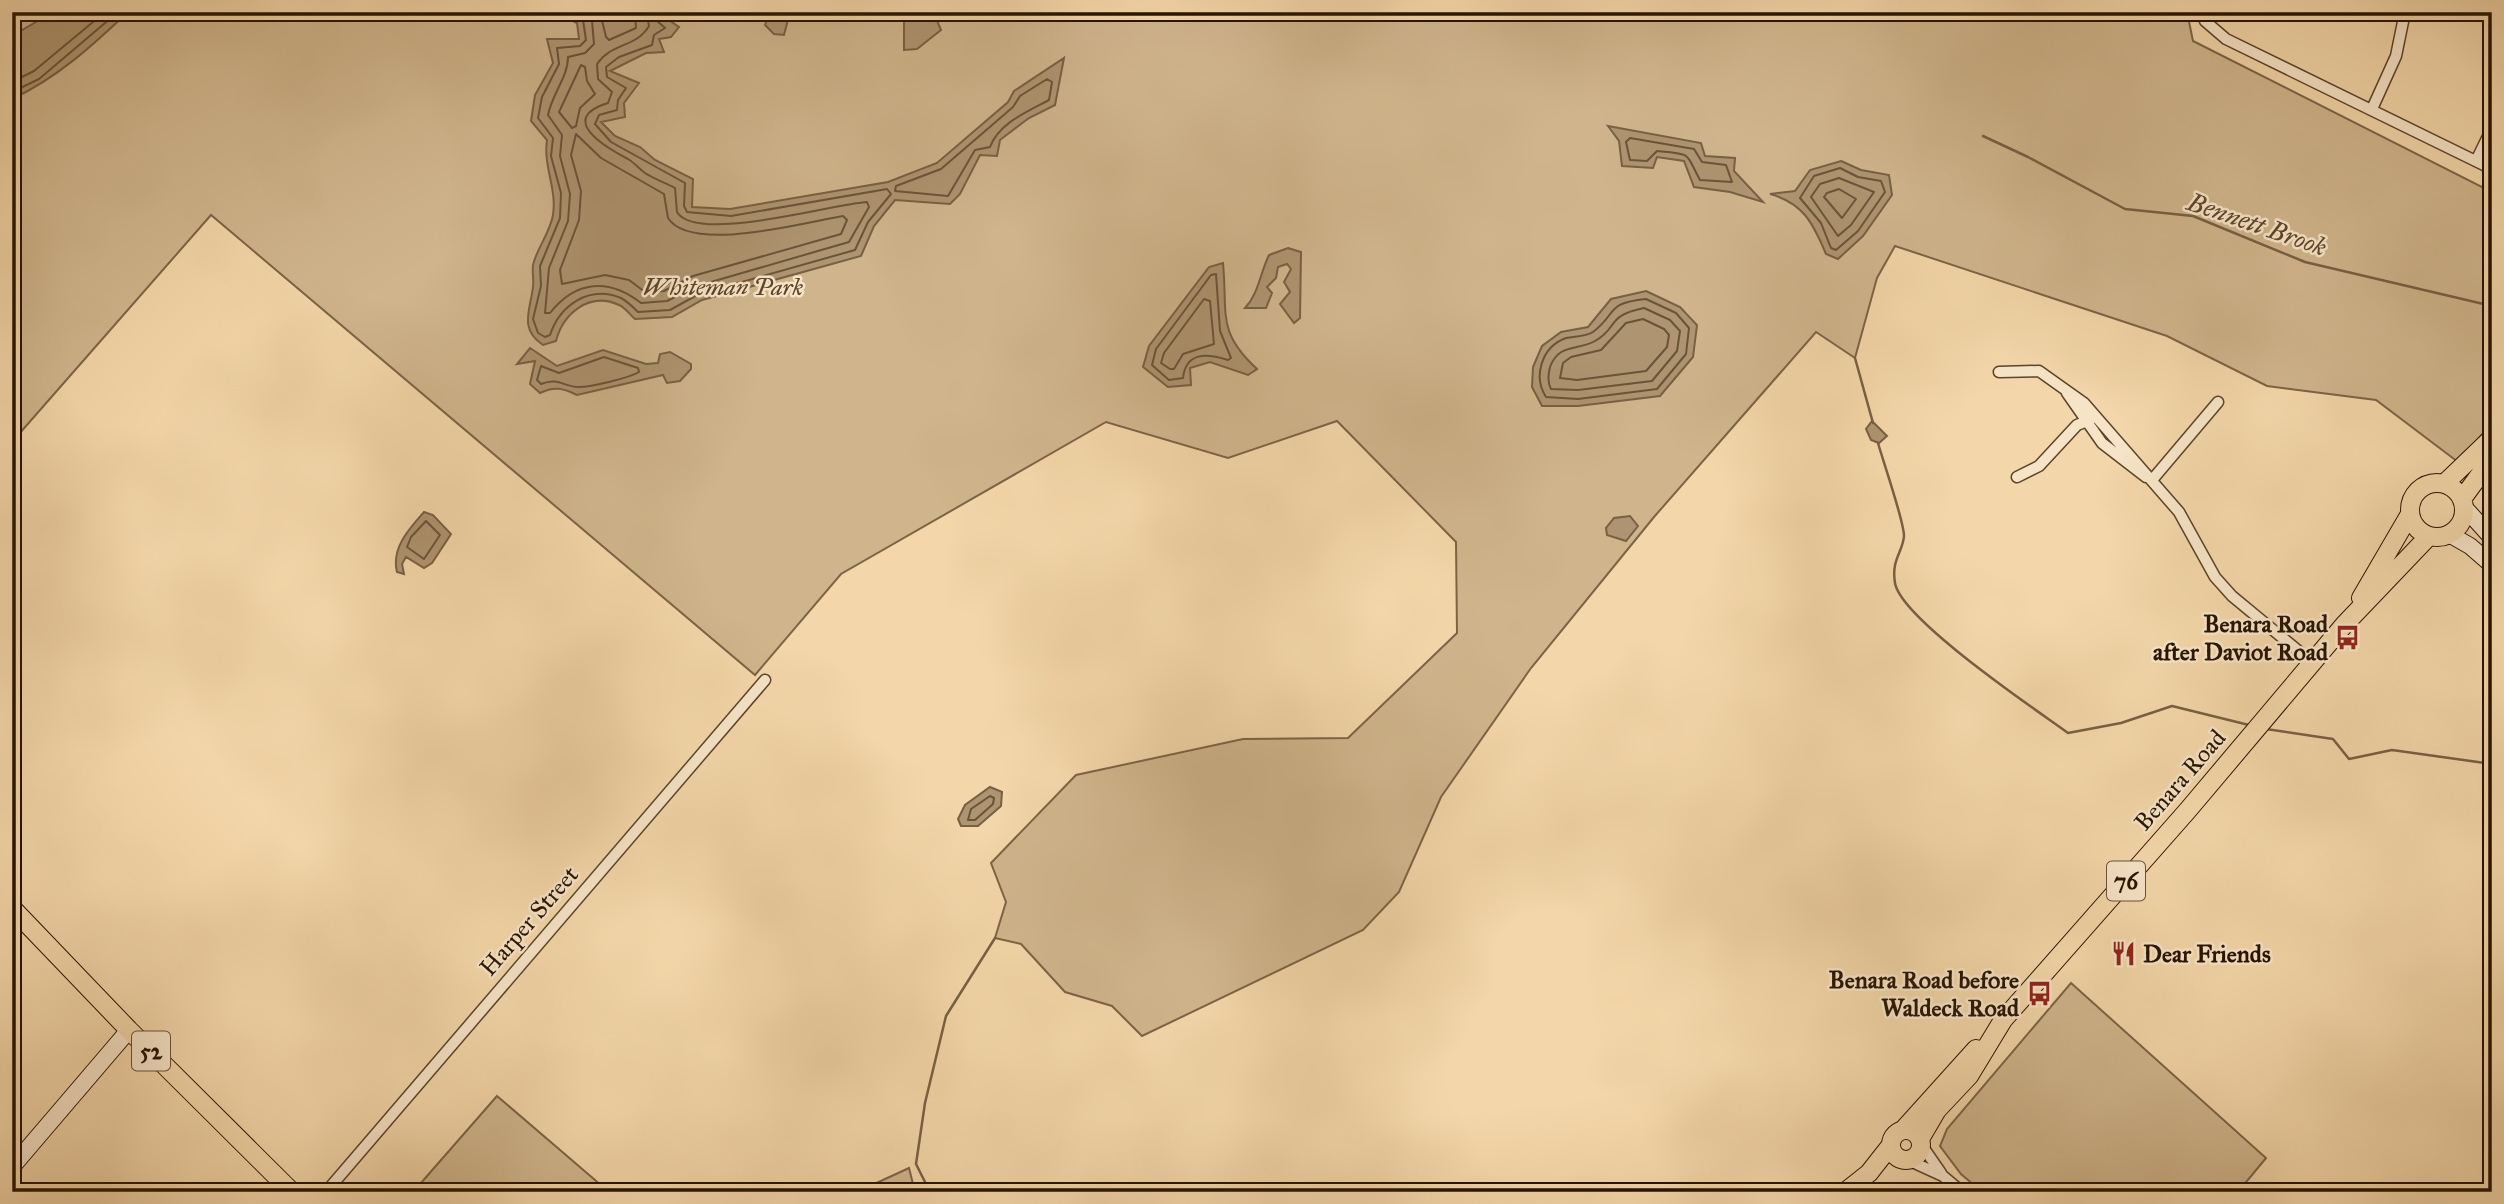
<svg xmlns="http://www.w3.org/2000/svg" width="2504" height="1204" viewBox="0 0 2504 1204" font-family="'IM FELL Great Primer',serif">
	<style>
		.green { fill: #d0b58c; stroke: #7c6446; stroke-width: 2 }
		.water { fill: #ae9470; stroke: #786043; stroke-width: 2 }
		.lines { fill: none; stroke-linecap: round; stroke-linejoin: round }
		.shore { stroke: #6a5438; stroke-width: 2 }
		.stream { stroke: #786043; stroke-width: 2.5 }
		.street-casing { stroke: #5a442a; stroke-width: 13 }
		.secondary-casing { stroke: #271300; stroke-width: 18 }
		.primary-casing { stroke: #271300; stroke-width: 20 }
		.street { stroke: #f7e4c7; stroke-width: 10 }
		.secondary { stroke: #f7e4c7; stroke-width: 16 }
		.primary { stroke: #f3d6a9; stroke-width: 18 }
		.labels { text-anchor: middle; dominant-baseline: central; stroke-width: 5; stroke-linejoin: round; paint-order: stroke }
		.shield { fill: #f7e4c7; stroke: #65523c; stroke-width: 2 }
		.shield-label { font-size: 23px; font-weight: bold; fill: #271300 }
		.park-label { font-size: 24px; font-style: italic; fill: #5a442a; stroke: #f7e4c7 }
		.poi-label { font-size: 24px; font-weight: bold; fill: #271300; stroke: #f7e4c7; text-anchor: end }
		.street-label { font-size: 24px; fill: #271300; stroke: #f7e4c7 }
		.water-label { font-size: 26px; font-style: italic; fill: #5d472d; stroke: #f7e4c7 }
	</style>
	<rect width="100%" height="100%" fill="#f3d6a9"/>
	<filter id="stains"><feTurbulence type="fractalNoise" baseFrequency=".00286" numOctaves="4"/><feColorMatrix values="0 0 0 0 .2 0 0 0 0 .09 0 0 0 0 .02 0 0 0 .5 -.17"/></filter>
	<radialGradient id="worn" r=".72"><stop offset=".6" stop-color="#630" stop-opacity="0"/><stop offset="1" stop-color="#630" stop-opacity=".3"/></radialGradient>
	<path class="green" d="M 12,12 L 2187,12 L 2193,41 L 2492,192 L 2492,423 L 2458,462 L 2376,400 L 2267,386 L 2167,336 L 1895,246 L 1877,278 L 1855,358 L 1816,332 L 1654,517 L 1531,668 L 1441,797 L 1399,892 L 1363,930 L 1142,1036 L 1112,1006 L 1065,992 L 1021,944 L 995,938 L 1006,902 L 991,863 L 1076,775 L 1243,739 L 1348,738 L 1457,633 L 1456,542 L 1337,421 L 1228,458 L 1106,422 L 841,574 L 755,675 L 211,215 L 12,442 Z
		M 2071,983 L 2266,1158 L 2238,1192 L 1982,1192 L 1961,1174 L 1940,1146 L 1947,1129 Z
		M 497,1096 L 609,1192 L 413,1192 Z
		M 909,1168 L 915,1192 L 857,1192 Z"/>
	<path class="water" d="M 53,12 L 128,12 C 92,46 57,78 12,99 L 12,36 Z
		M 554,12 L 657,12 L 679,27 L 671,37 L 659,39 L 664,52 L 646,53 L 610,71 L 639,83 L 624,103 L 625,117 L 601,122 L 615,136 L 640,147 L 655,160 L 693,179 L 692,207 L 730,209 L 888,182 L 937,163 L 1008,102 L 1014,91 L 1064,58 L 1055,105 L 1029,118 L 1000,140 L 997,156 L 980,155 L 960,194 L 950,204 L 895,200 L 874,226 L 861,256 L 702,300 L 672,317 L 635,319 C 630,315 625,307 619,305 C 589,291 563,314 556,341 L 543,345 C 519,329 530,311 533,287 C 534,280 532,273 533,265 C 536,250 550,233 553,215 C 557,188 543,166 547,140 L 531,121 L 535,95 L 553,63 L 547,39 L 579,39 L 577,23 Z
		M 770,12 L 790,12 L 784,35 L 774,34 L 765,25 Z
		M 904,12 L 938,12 L 935,16 L 941,30 L 917,49 L 904,50 Z
		M 1608,126 L 1701,143 L 1705,156 L 1735,158 L 1734,171 L 1763,202 L 1730,192 L 1694,187 L 1684,161 L 1657,157 L 1653,168 L 1622,166 L 1619,141 Z
		M 1841,161 L 1861,170 L 1889,175 L 1892,195 L 1863,236 L 1838,259 L 1826,254 C 1813,223 1803,203 1770,194 L 1795,191 L 1810,170 Z
		M 1288,248 L 1301,252 L 1300,318 L 1294,323 L 1280,304 L 1290,292 L 1284,282 L 1291,269 L 1287,264 L 1278,267 L 1276,278 L 1267,287 L 1272,293 L 1266,308 L 1245,308 C 1259,293 1260,273 1269,255 Z
		M 1223,263 C 1228,314 1216,331 1257,369 L 1248,375 L 1210,362 L 1190,368 L 1191,385 L 1168,387 L 1143,367 L 1149,346 L 1209,267 Z
		M 1646,291 L 1680,307 L 1697,325 L 1693,357 L 1660,396 L 1578,406 L 1542,406 L 1532,387 L 1533,367 L 1542,346 L 1561,332 L 1588,327 L 1611,299 Z
		M 530,348 L 557,366 L 603,350 L 646,364 L 658,363 L 660,354 L 670,352 L 691,364 L 691,369 L 680,381 L 667,383 L 663,375 L 577,395 C 563,388 554,386 540,393 L 530,384 L 535,361 L 517,364 Z
		M 1872,421 L 1887,436 L 1879,443 L 1871,440 L 1866,429 Z
		M 424,512 L 433,515 L 451,534 L 432,563 L 424,568 L 406,557 L 402,564 L 404,574 L 397,572 C 391,548 409,529 424,512 Z
		M 1630,516 L 1638,526 L 1626,541 L 1607,535 L 1606,528 L 1614,518 Z
		M 990,787 L 1002,792 L 1001,806 L 978,826 L 961,826 L 958,819 L 965,805 Z"/>
	<g class="lines">
		<path class="shore" d="M 571,12 L 583,20 L 586,40 L 580,46 L 557,48 L 559,64 L 542,97 L 538,118 L 553,138 L 551,156 L 561,193 L 560,218 L 540,266 L 541,286 L 533,319 L 538,333 L 545,337 L 550,335 C 560,305 589,285 621,298 C 627,301 633,307 638,312 L 670,310 L 699,294 L 855,250 L 868,222 L 891,194 L 887,189 L 731,216 L 687,212 L 684,206 L 685,183 L 611,142 L 595,124 L 599,115 L 617,110 L 618,100 L 626,88 L 607,77 L 606,67 L 619,57 L 652,45 L 654,35 L 665,28 L 655,19 L 654,12
			M 588,12 L 592,21 L 594,44 L 585,53 L 568,57 C 568,77 552,94 548,115 L 562,135 L 560,156 L 570,194 L 568,221 L 549,268 L 545,313 L 550,313 C 576,280 609,278 641,303 L 667,301 L 697,286 L 849,242 L 869,207 L 867,202 C 832,204 696,244 677,212 L 675,188 C 666,183 654,179 645,173 C 639,169 635,163 628,159 C 607,148 556,119 608,103 L 612,92 L 598,79 L 597,64 C 612,42 636,48 649,26 L 646,12
			M 600,12 L 606,37 L 609,40 L 636,28 L 635,12
			M 581,65 L 585,67 L 587,81 L 595,94 L 580,108 L 576,126 L 572,128 L 559,112 Z
			M 1047,79 L 1052,82 L 1049,100 C 1027,112 999,123 990,147 L 975,150 L 948,196 L 895,191 L 896,186 L 941,169 L 1013,107 L 1020,96 Z
			M 12,82 L 34,71 L 105,12
			M 12,92 L 39,79 L 118,12
			M 576,134 L 601,158 L 664,194 L 668,218 C 691,254 806,222 843,216 L 847,220 L 841,234 L 693,276 L 664,291 L 645,292 L 629,280 L 605,275 L 562,284 L 560,270 L 579,220 L 581,191 L 571,155 Z
			M 1630,138 L 1694,149 L 1702,162 L 1726,165 L 1732,182 L 1700,180 C 1685,152 1692,154 1657,151 L 1647,161 L 1630,160 L 1626,142 Z
			M 1840,168 L 1858,177 L 1881,181 L 1885,192 L 1858,231 L 1836,250 L 1831,248 L 1821,223 L 1800,198 L 1814,176 Z
			M 1839,178 L 1874,192 L 1851,225 L 1838,236 L 1811,197 L 1820,184 Z
			M 1839,189 L 1856,199 L 1842,218 L 1824,197 L 1827,193 Z
			M 1216,274 L 1220,331 L 1231,358 L 1228,360 C 1206,353 1186,352 1183,378 L 1169,380 L 1152,365 L 1156,349 L 1211,275 Z
			M 1204,299 L 1210,301 L 1214,344 L 1183,354 L 1174,369 L 1170,369 L 1161,363 L 1164,353 Z
			M 1646,299 L 1676,313 L 1689,328 L 1686,354 L 1657,389 L 1578,399 L 1546,397 C 1533,377 1541,347 1566,338 C 1574,336 1585,337 1593,332 C 1618,313 1605,303 1646,299 Z
			M 1644,308 L 1670,320 L 1680,331 L 1677,351 L 1652,381 L 1578,390 L 1551,389 C 1547,382 1548,375 1550,367 C 1559,343 1577,351 1595,341 C 1619,328 1605,316 1644,308 Z
			M 1643,319 L 1664,329 L 1669,335 L 1667,347 L 1646,371 L 1577,380 L 1560,378 L 1563,363 L 1571,357 L 1601,350 L 1626,323 Z
			M 604,357 L 638,368 L 639,372 C 629,378 591,387 579,387 C 564,387 559,377 541,384 L 537,380 L 541,366 L 559,373 Z
			M 426,521 L 440,535 L 424,559 L 407,547 L 411,537 Z
			M 990,796 L 994,798 L 993,804 L 975,820 L 968,820 L 971,809 Z"/>
		<path class="stream" d="M 1983,136 L 2028,157 L 2125,209 L 2193,216 L 2305,262 L 2492,306
			M 1855,358 L 1873,423
			M 1878,443 C 1883,461 1904,521 1904,536 C 1903,552 1891,559 1895,583 C 1901,619 2035,709 2068,733 L 2121,723 L 2172,706 L 2249,725
			M 2266,729 L 2333,739 L 2349,759 L 2392,750 L 2492,764
			M 930,1192 L 916,1164 L 925,1103 L 946,1016 L 995,938"/>
		<defs>
			<path id="street" d="M 2202,12 L 2205,21 L 2226,39 L 2492,169
				M 2372,109 L 2396,56 L 2405,12
				M 2476,161 L 2492,128
				M 1999,372 L 2039,371 L 2084,403 L 2179,512 L 2215,577 L 2232,596 L 2313,663
				M 2067,393 L 2102,443 L 2146,477
				M 2017,477 L 2039,466 L 2077,425 L 2090,420
				M 2152,480 L 2218,402
				M 1921,1144 L 1941,1173
				M 1908,1160 L 1943,1176 L 1962,1192
				M 326,1192 L 765,680
				M 2412,1192 L 2428,1192"/>
			<path id="secondary" d="M 2464,507 L 2492,538
				M 2449,534 L 2470,546 L 2492,565
				M 12,1167 L 129,1030"/>
			<path id="primary" d="M2410 510a27 27 0 1 1 54 0a27 27 0 1 1-54 0Z
				M 2444,484 L 2492,438
				M 2462,499 L 2492,458
				M 2361,598 L 2410,514
				M 12,908 L 129,1030 L 292,1192
				M1891 1145a15 15 0 1 1 30 0a15 15 0 1 1-30 0Z
				M 1903,1130 L 1976,1049
				M 1920,1139 L 1937,1110 L 1969,1076 L 2003,1020 L 2188,810 L 2344,625 L 2429,536
				M 1845,1192 L 1869,1173 L 1891,1145"/>
		</defs>
		<use href="#street" class="street-casing"/>
		<use href="#secondary" class="secondary-casing"/>
		<use href="#primary" class="primary-casing"/>
		<use href="#street" class="street"/>
		<use href="#secondary" class="secondary"/>
		<use href="#primary" class="primary"/>
	</g>
	<defs>
		<symbol id="bus-bare" viewBox="-9 -9 18 18"><path d="M-5-6H5V4H4V6H2V4H-2V6H-4V4H-5ZM-3.5-4V0h7V-4ZM-3.5 1.2v1.5H-2V1.2ZM2 1.2v1.5H3.5V1.2Z" fill="#8f2418" stroke="#f7e4c7" stroke-width="2.5" paint-order="stroke"/></symbol>
		<symbol id="restaurant-bare" viewBox="-9 -9 18 18"><path d="M-5-6h1v4h1v-4h1v4h1v-4h1v5L-1.5 .5V6h-2V.5L-5-1ZM5-6V6H3V1.5H1.5Q1.5-4 5-6Z" fill="#8f2418" stroke="#f7e4c7" stroke-width="2.5" paint-order="stroke"/></symbol>
	</defs>
	<g fill-rule="evenodd">
		<use href="#bus-bare" x="2330" y="620" width="35" height="35"/>
		<use href="#restaurant-bare" x="2106" y="936" width="35" height="35"/>
		<use href="#bus-bare" x="2022" y="976" width="35" height="35"/>
	</g>
	<g class="labels">
		<g class="shield">
			<rect x="2107" y="861.5" width="38" height="39" rx="5"/>
			<rect x="132" y="1031.5" width="38" height="39" rx="5"/>
		</g>
		<g class="shield-label">
			<text x="2126" y="881">76</text>
			<text x="151" y="1051">52</text>
		</g>
		<g class="park-label">
			<text x="723" y="287">Whiteman Park</text>
		</g>
		<g class="poi-label">
			<text x="2328" y="624">Benara Road<tspan x="2328" dy="28">after Daviot Road</tspan></text>
			<text x="2143" y="954" text-anchor="start">Dear Friends</text>
			<text x="2019" y="980">Benara Road before<tspan x="2019" dy="28">Waldeck Road</tspan></text>
		</g>
		<g class="street-label">
			<text transform="translate(2180 780) rotate(-49)">Benara Road</text>
			<text transform="translate(529 921) rotate(-49)">Harper Street</text>
		</g>
		<g class="water-label">
			<text transform="translate(2257 224) rotate(19)">Bennett Brook</text>
		</g>
	</g>
	<rect width="2504" height="1204" fill="none" stroke="#f3d6a9" stroke-width="42"/>
	<rect x="14" y="14" width="2476" height="1176" fill="none" stroke="#271300" stroke-width="3.5"/>
	<rect x="21" y="21" width="2462" height="1162" fill="none" stroke="#271300" stroke-width="2"/>
	<rect width="100%" height="100%" filter="url(#stains)"/>
	<rect width="100%" height="100%" fill="url(#worn)"/>
</svg>
